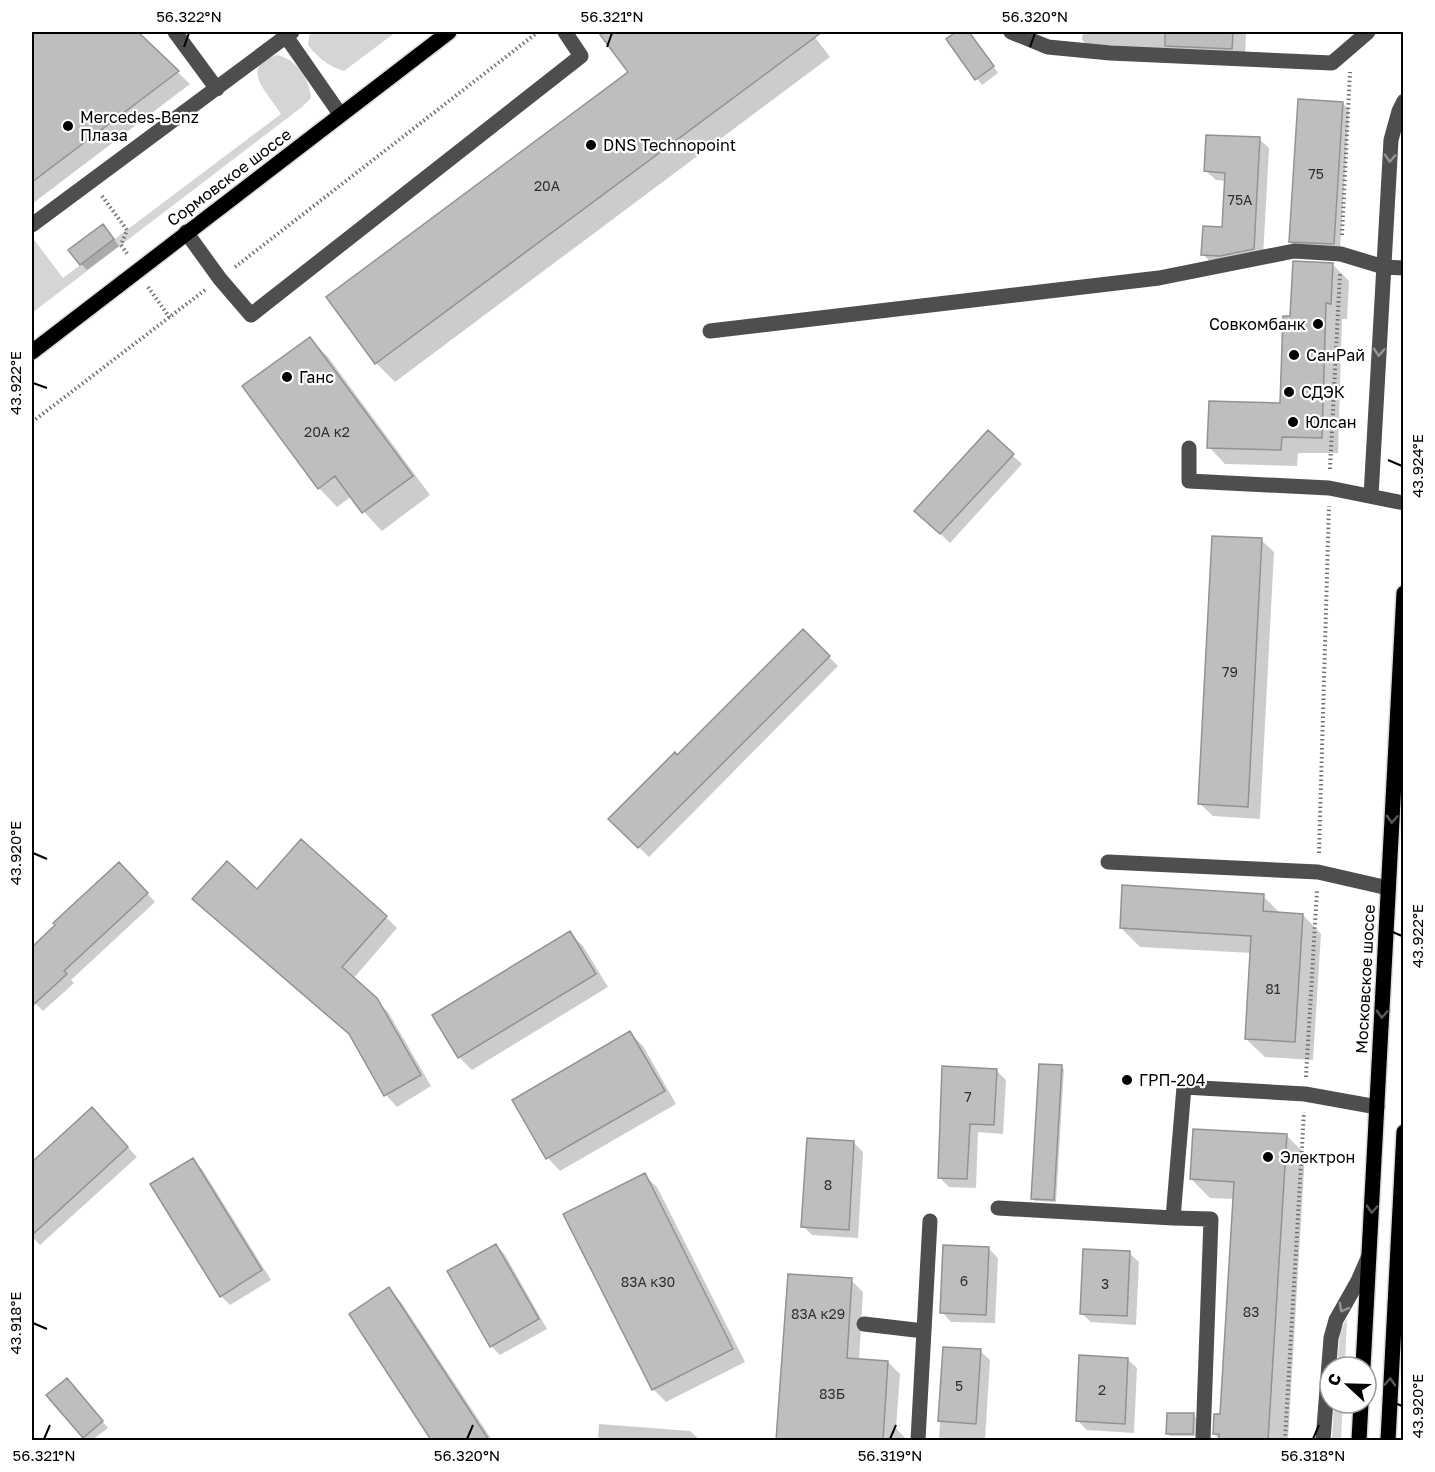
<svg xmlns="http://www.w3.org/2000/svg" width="1435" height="1472" viewBox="0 0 1435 1472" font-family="'Golos Text',sans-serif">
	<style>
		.green { fill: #d5d5d5 }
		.shadow { fill: #0003 }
		.building { fill: #bebebe; stroke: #929292; stroke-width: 1.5 }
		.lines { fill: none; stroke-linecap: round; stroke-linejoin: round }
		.major-casing { stroke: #dbdbdb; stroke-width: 18 }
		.path { stroke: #707070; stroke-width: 4; stroke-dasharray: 1.5 3; stroke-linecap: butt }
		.minor { stroke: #4e4e4e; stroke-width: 15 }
		.major { stroke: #000; stroke-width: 15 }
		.oneway { stroke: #959595 }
		.oneway2 { stroke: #595959 }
		.ticks { fill: none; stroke: #000; stroke-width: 2 }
		.poi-dot { fill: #000; stroke: #fff; stroke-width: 2 }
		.labels { text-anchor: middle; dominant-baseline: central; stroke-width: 4.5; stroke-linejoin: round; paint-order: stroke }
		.number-label { font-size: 14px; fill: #303030 }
		.poi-label { font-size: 16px; fill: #000; stroke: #fff; text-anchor: start }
		.street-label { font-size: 16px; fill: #000; stroke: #fff }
		.neatline { fill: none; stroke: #000; stroke-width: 2 }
		.ticks-label { font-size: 15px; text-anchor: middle; fill: #000 }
	</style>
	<rect width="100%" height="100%" fill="#fff"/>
	<path class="green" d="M 310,32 L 396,32 L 344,71 C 328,66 318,58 308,45 Z
		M 277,55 C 296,59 310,79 311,98 L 302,107 L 32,313 L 32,237 L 63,278 L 281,114 C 269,94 237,67 277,55 Z
		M 1347,1318 L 1345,1367 L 1337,1367 L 1340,1331 Z
		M 1334,1403 L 1343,1403 L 1341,1440 L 1332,1440 Z"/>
	<path class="shadow" d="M 32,32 L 136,32 L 190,84 L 32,204 Z
		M 600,32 L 811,32 L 830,57 L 395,382 L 376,363 L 328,298 L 630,72 Z
		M 959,32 L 968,32 L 970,33 L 998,73 L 982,85 L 948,39 Z
		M 1083,32 L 1246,32 L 1245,61 L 1095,53 L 1082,40 Z
		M 1342,103 L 1349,109 L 1340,249 L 1296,248 L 1290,242 Z
		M 1259,139 L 1269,148 L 1263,258 L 1212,264 L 1203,254 L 1223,228 L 1226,181 L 1216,180 L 1206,171 Z
		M 109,232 L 119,246 L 87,270 L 81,264 Z
		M 1333,265 L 1349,281 L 1347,319 L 1342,319 L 1338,453 L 1298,453 L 1297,466 L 1225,464 L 1209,447 L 1282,405 Z
		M 310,339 L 328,357 L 430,495 L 382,531 L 364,512 L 352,496 L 337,507 L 319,488 Z
		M 1012,455 L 1022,464 L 950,543 L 926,520 Z
		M 1261,540 L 1274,552 L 1260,819 L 1213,816 L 1200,804 Z
		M 803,631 L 838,666 L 649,857 L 610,819 L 677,757 Z
		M 127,872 L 155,902 L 71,980 L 74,983 L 43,1011 L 32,1000 L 32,949 L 57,926 Z
		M 257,891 L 386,917 L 397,928 L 353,979 L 388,1012 L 431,1086 L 397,1107 L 386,1095 L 352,1037 Z
		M 1263,896 L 1281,914 L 1303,915 L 1321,934 L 1313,1060 L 1265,1057 L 1246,1039 L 1252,953 L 1140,947 L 1121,928 Z
		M 570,933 L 583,946 L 608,987 L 472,1070 L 459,1057 Z
		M 630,1033 L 643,1046 L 676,1104 L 560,1171 L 548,1158 L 514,1100 Z
		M 1061,1066 L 1064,1069 L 1056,1202 L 1035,1201 L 1033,1198 Z
		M 996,1070 L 1006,1080 L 1003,1134 L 978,1132 L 976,1188 L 949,1187 L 939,1177 Z
		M 92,1109 L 137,1157 L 40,1245 L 32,1237 L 32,1164 Z
		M 1286,1135 L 1305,1154 L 1288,1440 L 1220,1440 L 1214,1434 L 1222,1415 L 1234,1199 L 1210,1198 L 1191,1179 Z
		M 854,1143 L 863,1152 L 858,1238 L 812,1235 L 803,1226 Z
		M 193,1160 L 202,1169 L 271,1280 L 230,1305 L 221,1296 Z
		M 644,1175 L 657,1187 L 745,1362 L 666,1402 L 653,1389 Z
		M 496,1245 L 505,1255 L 547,1329 L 500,1355 L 491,1346 Z
		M 988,1248 L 998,1258 L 995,1323 L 951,1322 L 942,1312 Z
		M 1129,1253 L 1139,1262 L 1136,1325 L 1091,1322 L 1081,1313 Z
		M 790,1276 L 851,1280 L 863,1292 L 859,1360 L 888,1362 L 900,1374 L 896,1428 L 907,1440 L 778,1440 Z
		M 389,1289 L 401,1302 L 492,1440 L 432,1440 L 351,1315 Z
		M 944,1349 L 980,1351 L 990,1360 L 985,1440 L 939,1440 Z
		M 1127,1359 L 1137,1368 L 1134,1433 L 1087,1430 L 1078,1421 Z
		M 73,1386 L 108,1428 L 92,1440 L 88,1440 L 84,1437 Z
		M 1194,1415 L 1196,1418 L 1196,1436 L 1170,1436 L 1168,1433 Z
		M 599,1424 L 690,1431 L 700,1440 L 598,1440 Z"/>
	<path class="building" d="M 32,32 L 138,32 L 179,71 L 32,182 Z
		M 598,32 L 822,32 L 375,364 L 326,297 L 628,72 Z
		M 956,32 L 969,32 L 994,66 L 975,80 L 946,39 Z
		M 1165,32 L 1233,32 L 1232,49 L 1165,46 Z
		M 1298,99 L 1343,102 L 1334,244 L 1289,242 Z
		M 1206,135 L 1260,137 L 1254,249 L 1220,256 L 1201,255 L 1203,226 L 1222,227 L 1225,173 L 1204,171 Z
		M 103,224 L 114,239 L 80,265 L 68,250 Z
		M 1293,261 L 1333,263 L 1331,304 L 1326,303 L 1322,438 L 1282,437 L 1281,450 L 1207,448 L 1209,401 L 1280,403 L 1283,316 L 1290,316 Z
		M 310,337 L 413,476 L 362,513 L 335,476 L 318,489 L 242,386 Z
		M 988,430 L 1014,454 L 940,534 L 914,511 Z
		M 1212,536 L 1262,538 L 1248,807 L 1198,804 Z
		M 803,629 L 830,656 L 638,848 L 608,819 L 675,752 L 677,755 Z
		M 301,839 L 387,916 L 342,967 L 377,998 L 421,1075 L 384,1096 L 349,1034 L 192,899 L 227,861 L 257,889 Z
		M 119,862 L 148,893 L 64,971 L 67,974 L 32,1006 L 32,947 L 55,925 L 53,923 Z
		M 1122,885 L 1264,894 L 1263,911 L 1303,914 L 1295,1042 L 1245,1039 L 1251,936 L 1120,928 Z
		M 570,931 L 596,974 L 458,1058 L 432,1015 Z
		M 630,1031 L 665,1091 L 546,1159 L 512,1100 Z
		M 1039,1064 L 1062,1065 L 1054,1200 L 1031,1199 Z
		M 942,1066 L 997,1069 L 994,1125 L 970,1124 L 967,1179 L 938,1178 Z
		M 92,1107 L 128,1147 L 32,1235 L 32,1162 Z
		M 1193,1129 L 1287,1134 L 1268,1440 L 1219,1440 L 1219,1434 L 1213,1434 L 1214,1414 L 1220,1414 L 1234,1182 L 1190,1179 Z
		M 807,1138 L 854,1141 L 849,1230 L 801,1227 Z
		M 193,1158 L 262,1270 L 220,1297 L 150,1184 Z
		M 645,1173 L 733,1349 L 652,1390 L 563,1214 Z
		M 496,1244 L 539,1319 L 490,1347 L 447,1271 Z
		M 943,1245 L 989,1247 L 986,1315 L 940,1313 Z
		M 1083,1249 L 1130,1251 L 1127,1316 L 1080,1314 Z
		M 788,1274 L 852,1278 L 847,1358 L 888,1361 L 883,1440 L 776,1440 Z
		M 389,1287 L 489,1440 L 431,1440 L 349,1314 Z
		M 943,1347 L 981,1349 L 976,1424 L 938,1421 Z
		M 1079,1355 L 1128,1358 L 1125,1424 L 1076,1421 Z
		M 67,1378 L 103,1421 L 83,1438 L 46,1395 Z
		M 1167,1413 L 1194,1413 L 1193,1434 L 1166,1434 Z"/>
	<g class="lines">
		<defs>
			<path id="major" d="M 32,352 L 449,32
				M 1363,1367 L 1404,593
				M 1359,1440 L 1361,1403
				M 1388,1440 L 1404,1132"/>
		</defs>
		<use href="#major" class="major-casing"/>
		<path class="path" d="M 102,196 L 127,230 L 121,245 L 128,255
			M 1342,235 L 1350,72
			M 235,267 L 538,32
			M 148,287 L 170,318
			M 32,422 L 205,290
			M 1330,469 L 1340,273
			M 1319,853 L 1329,506
			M 1306,1077 L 1317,890
			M 1285,1440 L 1304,1112"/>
		<path class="minor" d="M 175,32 L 217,89
			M 283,32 L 340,114
			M 1011,32 L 1048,47 L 1110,53 L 1332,63 L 1368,32
			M 32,225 L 292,32
			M 186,232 L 220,279 L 251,315 L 581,56 L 565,32
			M 710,331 L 1159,278 L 1294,251 L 1341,254 L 1384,267 L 1404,268
			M 1189,448 L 1189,481 L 1329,488 L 1404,503
			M 1371,496 L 1391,140 L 1399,111 L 1404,101
			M 1108,862 L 1318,872 L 1388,888
			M 998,1208 L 1173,1218
			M 864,1324 L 924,1331
			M 918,1440 L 930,1221
			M 1203,1440 L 1211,1219 L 1173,1218 L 1184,1087 L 1305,1094 L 1377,1107
			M 1323,1440 L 1331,1338 L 1336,1320 L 1358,1281 L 1368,1258"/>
		<use href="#major" class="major"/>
	</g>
	<defs><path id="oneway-chevron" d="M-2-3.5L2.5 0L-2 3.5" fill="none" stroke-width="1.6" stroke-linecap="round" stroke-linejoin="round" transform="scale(1.5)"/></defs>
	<g class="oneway">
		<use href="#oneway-chevron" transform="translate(1390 158) rotate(93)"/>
		<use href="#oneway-chevron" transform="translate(1379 352) rotate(93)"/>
		<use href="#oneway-chevron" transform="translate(1343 1308) rotate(119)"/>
	</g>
	<g class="oneway2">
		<use href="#oneway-chevron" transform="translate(1392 819) rotate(93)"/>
		<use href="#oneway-chevron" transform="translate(1382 1014) rotate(93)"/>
		<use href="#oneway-chevron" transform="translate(1372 1209) rotate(93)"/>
		<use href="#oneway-chevron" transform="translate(1390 1382) rotate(-87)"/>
	</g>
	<path class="ticks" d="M 184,47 L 189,33M 607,47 L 612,33M 1030,47 L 1035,33M 33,383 L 47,388M 1388,460 L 1402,466M 33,853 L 47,859M 1388,930 L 1402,936M 33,1323 L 47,1329M 1388,1400 L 1402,1406M 44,1439 L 50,1425M 467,1439 L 473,1425M 890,1439 L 896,1425M 1313,1439 L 1319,1425"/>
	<g class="poi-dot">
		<circle cx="68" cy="126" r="6"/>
		<circle cx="591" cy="145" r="6"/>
		<circle cx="1318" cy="324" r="6"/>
		<circle cx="1294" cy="355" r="6"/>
		<circle cx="287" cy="377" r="6"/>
		<circle cx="1289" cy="392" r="6"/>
		<circle cx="1293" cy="422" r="6"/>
		<circle cx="1127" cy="1080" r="6"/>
		<circle cx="1268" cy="1157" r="6"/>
	</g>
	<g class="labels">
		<g class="number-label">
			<text x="1316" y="173">75</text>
			<text x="547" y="185">20А</text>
			<text x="1240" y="199">75А</text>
			<text x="327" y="431">20А к2</text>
			<text x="1230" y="671">79</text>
			<text x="1273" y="988">81</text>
			<text x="968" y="1096">7</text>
			<text x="828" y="1184">8</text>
			<text x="964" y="1280">6</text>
			<text x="648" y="1281">83А к30</text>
			<text x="1105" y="1283">3</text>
			<text x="1251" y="1311">83</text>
			<text x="818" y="1313">83А к29</text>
			<text x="959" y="1385">5</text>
			<text x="1102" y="1389">2</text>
			<text x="832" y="1393">83Б</text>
		</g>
		<g class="poi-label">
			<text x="80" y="117">Mercedes-Benz<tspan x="80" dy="18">Плаза</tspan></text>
			<text x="603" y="145">DNS Technopoint</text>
			<text x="1306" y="324" text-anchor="end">Совкомбанк</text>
			<text x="1306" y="355">СанРай</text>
			<text x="299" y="377">Ганс</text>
			<text x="1301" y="392">СДЭК</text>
			<text x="1305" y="422">Юлсан</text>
			<text x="1139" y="1080">ГРП-204</text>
			<text x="1280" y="1157">Электрон</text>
		</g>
		<g class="street-label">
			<text transform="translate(229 177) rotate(-37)">Сормовское шоссе</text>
			<text transform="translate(1365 979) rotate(-87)">Московское шоссе</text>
		</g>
	</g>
	<rect width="1435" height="1472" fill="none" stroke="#ffffff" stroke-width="66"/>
	<g transform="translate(1348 1385) rotate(292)"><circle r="28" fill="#ffffff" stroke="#999999" stroke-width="1.5"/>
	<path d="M0-4.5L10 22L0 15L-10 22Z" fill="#000000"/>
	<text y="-9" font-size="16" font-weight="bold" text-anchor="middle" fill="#000000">С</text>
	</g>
	<rect x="33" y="33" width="1369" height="1406" class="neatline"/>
	<g class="ticks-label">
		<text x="189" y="22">56.322°N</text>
		<text x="612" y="22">56.321°N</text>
		<text x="1035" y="22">56.320°N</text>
		<text transform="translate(16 383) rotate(-90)" y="5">43.922°E</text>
		<text transform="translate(1418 466) rotate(-90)" y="5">43.924°E</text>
		<text transform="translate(16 853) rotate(-90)" y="5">43.920°E</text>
		<text transform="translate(1418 936) rotate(-90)" y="5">43.922°E</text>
		<text transform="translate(16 1323) rotate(-90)" y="5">43.918°E</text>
		<text transform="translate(1418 1406) rotate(-90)" y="5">43.920°E</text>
		<text x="44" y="1461">56.321°N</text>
		<text x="467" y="1461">56.320°N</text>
		<text x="890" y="1461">56.319°N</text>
		<text x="1313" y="1461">56.318°N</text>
	</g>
</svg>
